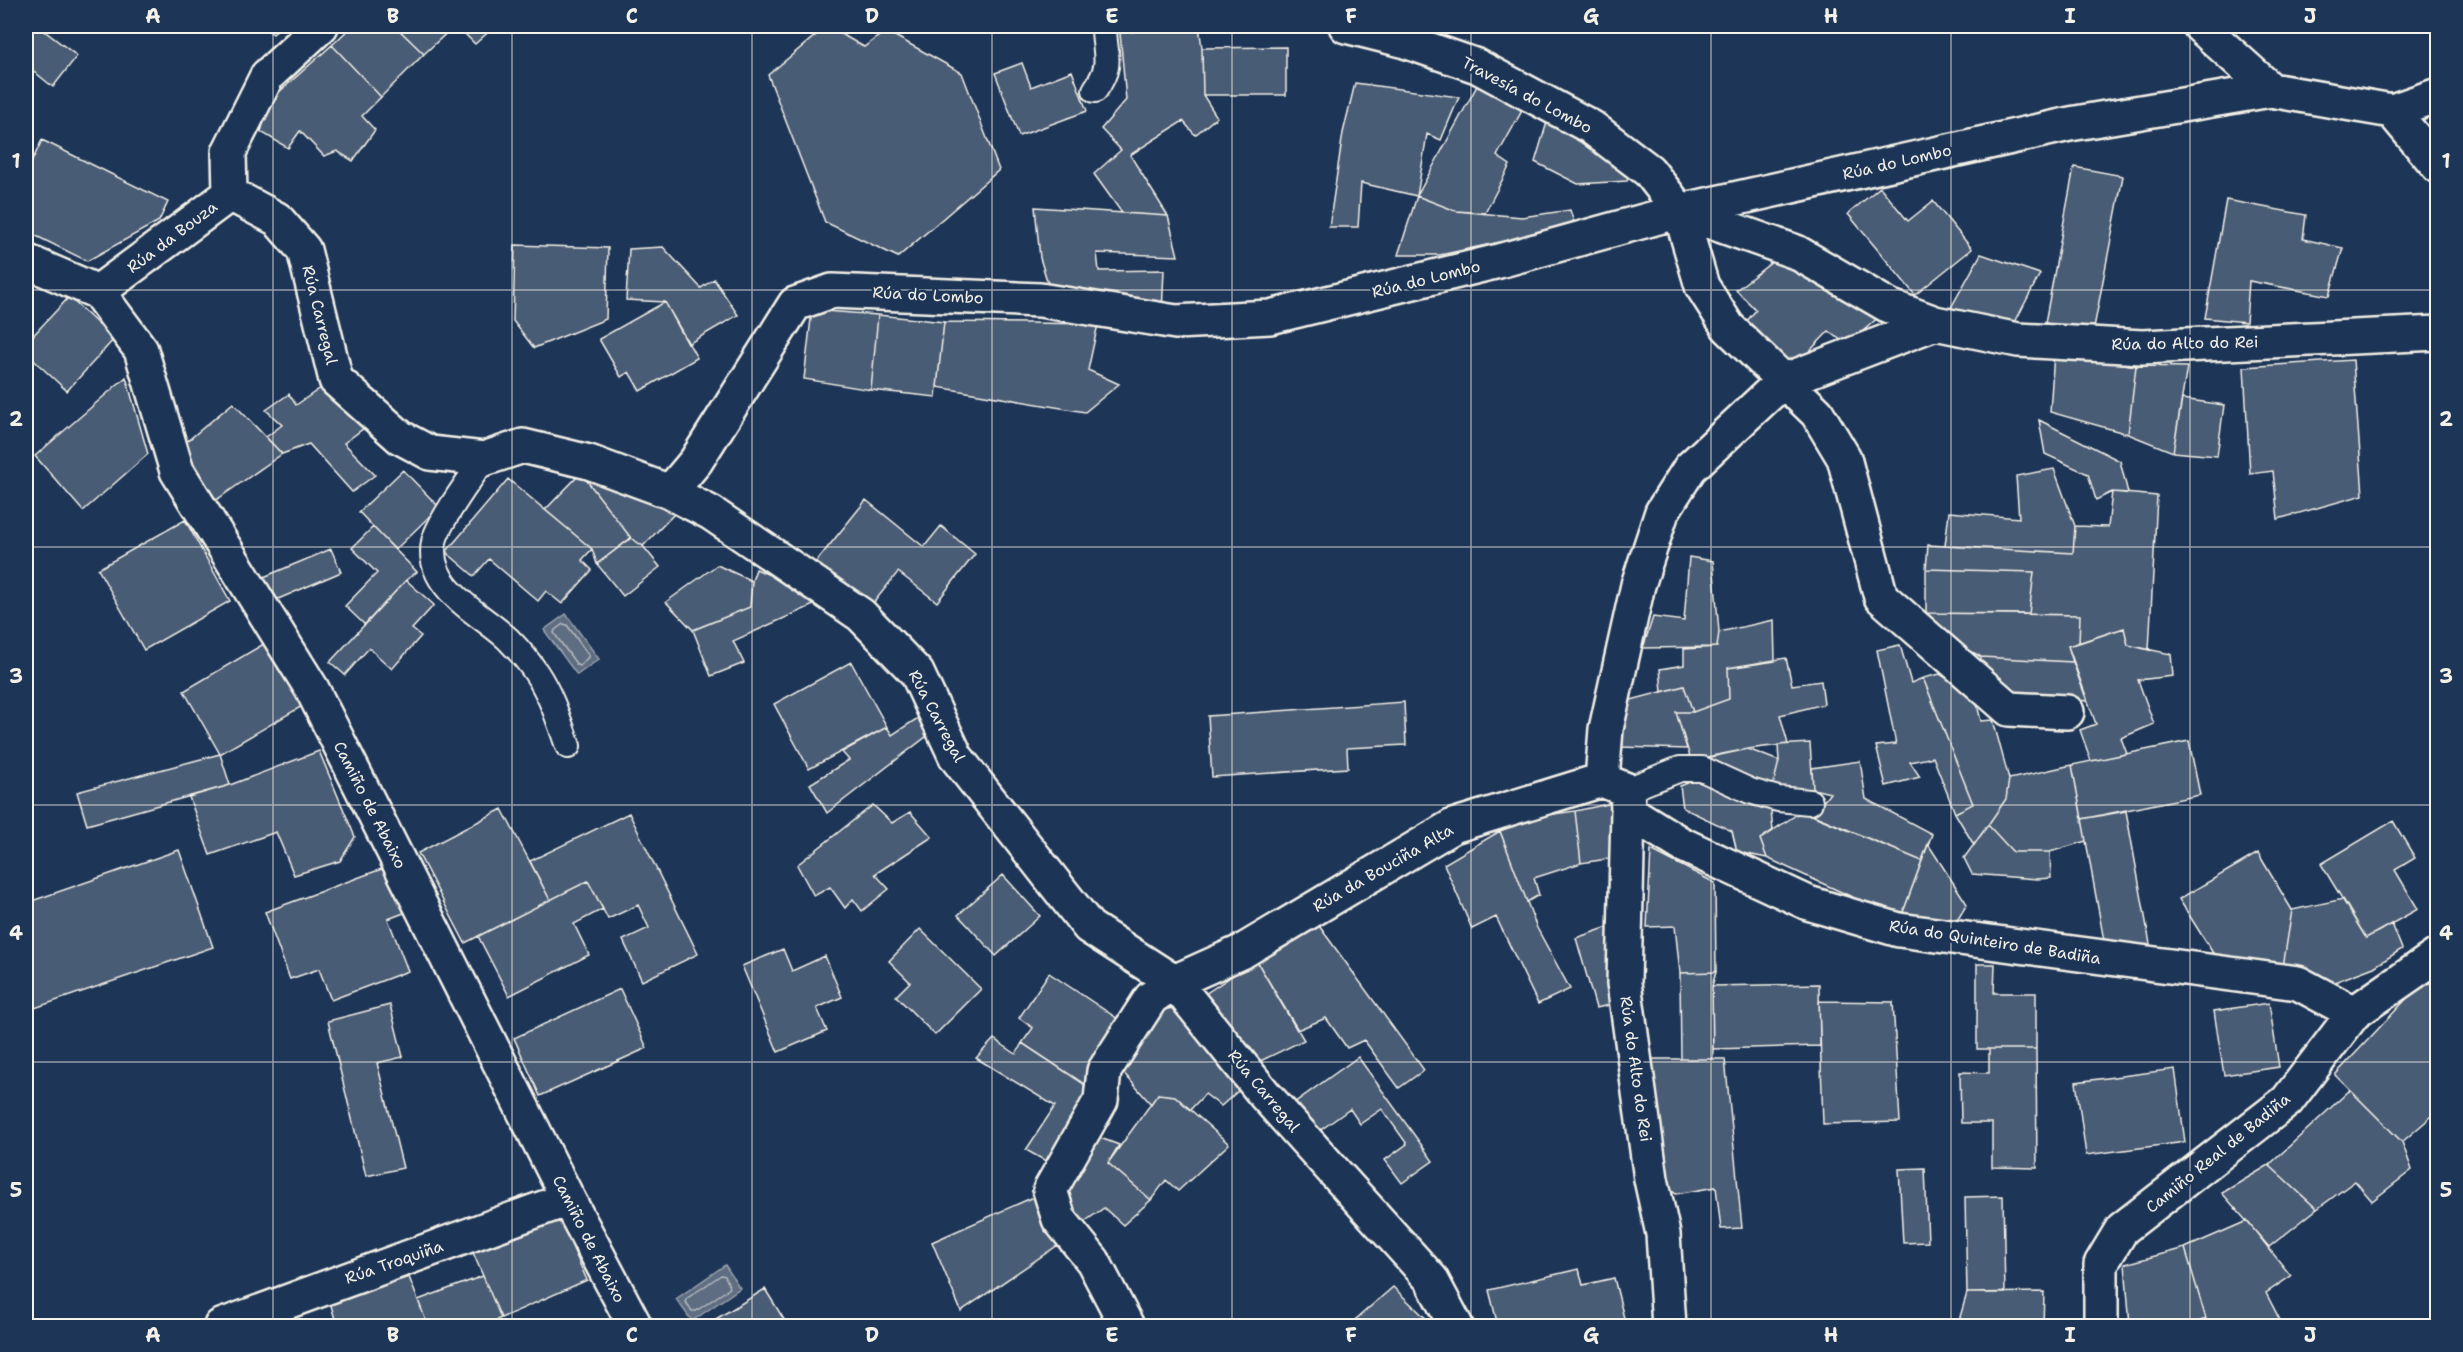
<svg xmlns="http://www.w3.org/2000/svg" width="2463" height="1352" viewBox="0 0 2463 1352" font-family="'Shantell Sans',sans-serif">
	<style>
		.water { fill: #5e6d82; stroke: #9aa2ab; stroke-width: 1.5 }
		.lines { fill: none; stroke-linecap: round; stroke-linejoin: round }
		.shore { stroke: #b8bcbf; stroke-width: 1.5 }
		.building { fill: #485b74; stroke: #f4f1e8; stroke-width: 1.5 }
		.lane-casing { stroke: #f4f1e8; stroke-width: 28 }
		.street-casing { stroke: #f4f1e8; stroke-width: 38 }
		.lane { stroke: #1d3557; stroke-width: 24 }
		.street { stroke: #1d3557; stroke-width: 33 }
		.grid { fill: none; stroke: #f4f1e8; stroke-width: 1.5; stroke-opacity: 0.55 }
		.labels { text-anchor: middle; dominant-baseline: central; stroke-width: 5; stroke-linejoin: round; paint-order: stroke }
		.street-label { font-size: 16px; fill: #f4f1e8; stroke: #1d3557 }
		.neatline { fill: none; stroke: #f4f1e8; stroke-width: 2 }
		.grid-label { font-size: 20px; text-anchor: middle; font-weight: bold; fill: #f4f1e8 }
	</style>
	<rect width="100%" height="100%" fill="#1d3557"/>
	<filter id="ink" filterUnits="userSpaceOnUse"><feTurbulence type="fractalNoise" baseFrequency=".0167" numOctaves="2"/><feDisplacementMap in="SourceGraphic" scale="12" xChannelSelector="R" yChannelSelector="G"/><feConvolveMatrix kernelMatrix="1 2 1 2 8 2 1 2 1" color-interpolation-filters="sRGB"/></filter>
	<g filter="url(#ink)">
		<path class="water" d="M 566,614 L 599,659 L 577,675 L 544,630 Z
			M 725,1265 L 740,1288 L 692,1321 L 676,1299 Z"/>
		<g class="lines">
			<path class="shore" d="M 563,624 L 567,625 L 589,656 L 580,666 L 577,665 L 554,633 L 555,630 Z
				M 721,1275 L 725,1276 L 730,1288 L 696,1311 L 692,1311 L 686,1302 L 686,1299 Z"/>
		</g>
		<path class="building" d="M 26,26 L 38,26 L 77,56 L 53,87 L 26,65 Z
			M 262,26 L 280,26 L 273,34 Z
			M 352,26 L 395,26 L 424,54 L 381,97 L 332,45 Z
			M 395,26 L 454,26 L 424,54 Z
			M 457,26 L 495,26 L 475,44 Z
			M 827,26 L 864,47 L 886,31 L 962,73 L 999,170 L 898,257 L 825,222 L 768,75 Z
			M 1186,26 L 1199,26 L 1202,48 L 1203,95 L 1217,117 L 1195,135 L 1183,121 L 1130,155 L 1168,216 L 1122,213 L 1094,174 L 1121,150 L 1101,129 L 1126,100 L 1120,33 Z
			M 332,45 L 381,97 L 362,116 L 375,130 L 353,161 L 337,151 L 324,156 L 300,131 L 288,148 L 261,132 L 269,101 Z
			M 1286,47 L 1286,95 L 1203,95 L 1202,48 Z
			M 1022,63 L 1031,87 L 1072,71 L 1087,111 L 1019,136 L 995,73 Z
			M 1355,83 L 1459,97 L 1441,140 L 1427,134 L 1417,196 L 1361,183 L 1358,227 L 1329,227 L 1343,133 Z
			M 1478,84 L 1524,107 L 1497,156 L 1510,165 L 1485,213 L 1456,211 L 1417,196 Z
			M 1547,122 L 1633,168 L 1627,181 L 1578,184 L 1535,162 Z
			M 42,140 L 168,202 L 159,221 L 87,261 L 26,231 L 26,174 Z
			M 26,151 L 34,157 L 26,174 Z
			M 2074,167 L 2123,176 L 2093,333 L 2045,323 Z
			M 1880,187 L 1908,221 L 1933,201 L 1972,249 L 1915,295 L 1848,214 Z
			M 1417,196 L 1456,211 L 1522,217 L 1570,210 L 1575,226 L 1440,255 L 1398,255 Z
			M 2226,200 L 2306,215 L 2303,239 L 2343,248 L 2329,296 L 2249,281 L 2246,322 L 2205,318 Z
			M 1035,207 L 1168,216 L 1178,256 L 1097,253 L 1099,271 L 1164,270 L 1162,313 L 1051,293 L 1040,258 Z
			M 515,245 L 608,248 L 606,319 L 534,348 L 513,321 Z
			M 663,247 L 701,288 L 714,279 L 738,315 L 688,344 L 665,302 L 626,300 L 629,249 Z
			M 1981,254 L 2040,274 L 2012,328 L 1948,313 Z
			M 1776,259 L 1880,316 L 1847,345 L 1829,331 L 1797,364 L 1781,367 L 1742,327 L 1756,310 L 1736,290 Z
			M 69,297 L 114,339 L 67,391 L 26,353 L 26,343 Z
			M 665,302 L 697,358 L 640,391 L 629,372 L 621,377 L 599,339 Z
			M 812,310 L 878,315 L 871,390 L 804,379 Z
			M 878,315 L 944,322 L 936,397 L 871,390 Z
			M 944,322 L 1098,324 L 1088,370 L 1119,384 L 1085,412 L 937,387 Z
			M 2054,353 L 2136,366 L 2128,434 L 2050,412 Z
			M 2353,360 L 2363,495 L 2278,519 L 2273,471 L 2250,474 L 2244,367 Z
			M 2136,366 L 2187,367 L 2173,452 L 2128,434 Z
			M 126,377 L 148,454 L 83,511 L 35,456 Z
			M 328,383 L 364,428 L 344,443 L 375,475 L 352,492 L 309,444 L 282,454 L 266,437 L 282,425 L 266,410 L 289,394 L 296,405 Z
			M 2182,399 L 2224,405 L 2217,456 L 2173,452 Z
			M 233,403 L 282,454 L 212,503 L 179,448 Z
			M 2039,420 L 2120,461 L 2128,493 L 2112,492 L 2096,500 L 2088,474 L 2045,454 Z
			M 2054,469 L 2075,526 L 2073,553 L 1945,546 L 1949,512 L 2019,518 L 2016,476 Z
			M 403,470 L 439,507 L 395,550 L 359,512 Z
			M 581,473 L 631,538 L 597,564 L 592,549 L 545,510 Z
			M 581,473 L 676,512 L 643,546 L 631,538 Z
			M 508,479 L 592,549 L 582,560 L 592,570 L 562,604 L 546,591 L 538,601 L 489,559 L 474,576 L 446,552 Z
			M 2112,492 L 2157,496 L 2149,650 L 2128,645 L 2124,628 L 2079,643 L 2080,615 L 2029,614 L 2034,572 L 1926,569 L 1928,545 L 2073,553 L 2075,526 L 2108,527 Z
			M 866,500 L 924,547 L 941,526 L 975,554 L 937,602 L 898,572 L 871,606 L 816,562 Z
			M 185,520 L 230,601 L 144,650 L 98,569 Z
			M 373,527 L 417,572 L 406,580 L 365,625 L 345,606 L 377,573 L 352,548 Z
			M 631,538 L 643,546 L 660,567 L 623,596 L 597,564 Z
			M 331,549 L 341,572 L 269,603 L 259,579 Z
			M 1689,557 L 1713,561 L 1719,632 L 1717,647 L 1643,648 L 1653,617 L 1684,621 Z
			M 717,565 L 752,581 L 750,607 L 693,630 L 666,602 Z
			M 756,569 L 808,592 L 816,604 L 733,641 L 744,663 L 711,676 L 693,630 L 750,607 L 752,581 Z
			M 1926,569 L 2034,572 L 2029,614 L 1926,613 Z
			M 406,580 L 434,605 L 412,629 L 421,636 L 392,669 L 369,648 L 345,675 L 330,662 Z
			M 1926,613 L 2080,615 L 2079,643 L 2068,646 L 2073,662 L 1981,657 L 1937,631 Z
			M 1774,620 L 1775,661 L 1728,668 L 1729,699 L 1693,712 L 1684,686 L 1662,692 L 1660,669 L 1684,665 L 1684,649 L 1717,647 L 1719,632 Z
			M 2124,628 L 2128,645 L 2171,654 L 2173,676 L 2138,680 L 2154,724 L 2121,738 L 2127,754 L 2091,761 L 2080,730 L 2096,724 L 2068,646 Z
			M 267,642 L 304,705 L 220,754 L 184,691 Z
			M 1900,645 L 1911,683 L 1923,678 L 1973,804 L 1955,813 L 1933,757 L 1910,762 L 1920,777 L 1886,786 L 1876,746 L 1896,744 L 1877,650 Z
			M 1981,657 L 2073,662 L 2087,701 L 2004,691 L 1979,670 Z
			M 1786,658 L 1792,685 L 1821,681 L 1824,704 L 1780,715 L 1788,744 L 1748,749 L 1691,760 L 1676,712 L 1693,712 L 1729,699 L 1728,668 Z
			M 851,662 L 887,727 L 809,769 L 774,704 Z
			M 1940,674 L 1975,696 L 1981,721 L 1993,720 L 2009,779 L 2006,799 L 1974,845 L 1955,813 L 1973,804 L 1923,678 Z
			M 1684,686 L 1693,712 L 1676,712 L 1687,749 L 1620,747 L 1627,701 Z
			M 1404,702 L 1406,745 L 1347,748 L 1348,768 L 1212,777 L 1208,716 Z
			M 921,716 L 931,733 L 827,813 L 810,784 L 849,760 L 842,752 L 887,727 L 892,735 Z
			M 2189,741 L 2200,795 L 2082,819 L 2072,765 Z
			M 1810,743 L 1813,789 L 1802,797 L 1772,790 L 1779,761 L 1778,745 Z
			M 1748,749 L 1779,761 L 1772,790 L 1706,758 Z
			M 319,751 L 355,837 L 340,861 L 294,875 L 276,832 L 210,855 L 189,797 L 230,785 Z
			M 220,754 L 230,785 L 87,825 L 77,792 Z
			M 1860,761 L 1866,799 L 1932,834 L 1922,861 L 1813,815 L 1830,793 L 1813,789 L 1812,768 Z
			M 2072,765 L 2086,841 L 2050,852 L 2013,852 L 1988,825 L 2006,799 L 2009,779 Z
			M 1700,778 L 1770,802 L 1773,831 L 1760,839 L 1767,858 L 1737,852 L 1732,831 L 1683,808 L 1680,786 Z
			M 1613,803 L 1614,858 L 1581,863 L 1575,811 Z
			M 873,805 L 892,823 L 910,812 L 932,837 L 875,874 L 889,889 L 862,911 L 853,899 L 845,908 L 830,887 L 814,896 L 797,865 Z
			M 502,809 L 550,900 L 465,943 L 418,853 Z
			M 1575,811 L 1581,863 L 1534,878 L 1539,895 L 1527,902 L 1500,831 L 1525,818 Z
			M 1802,811 L 1922,861 L 1902,915 L 1863,902 L 1767,858 L 1760,839 Z
			M 2126,811 L 2150,944 L 2106,952 L 2082,819 Z
			M 629,813 L 698,954 L 642,981 L 623,940 L 649,928 L 638,905 L 608,919 L 588,881 L 550,900 L 530,861 Z
			M 2393,821 L 2415,858 L 2395,870 L 2418,909 L 2366,938 L 2321,864 Z
			M 1988,825 L 2013,852 L 2050,852 L 2051,878 L 2037,879 L 1972,874 L 1964,858 Z
			M 1500,831 L 1537,928 L 1570,989 L 1538,1004 L 1496,917 L 1472,929 L 1444,864 Z
			M 1928,844 L 1967,904 L 1954,926 L 1902,915 Z
			M 179,850 L 213,947 L 26,1011 L 26,903 Z
			M 1651,850 L 1715,883 L 1716,972 L 1680,973 L 1675,926 L 1647,927 Z
			M 2258,853 L 2292,910 L 2283,967 L 2216,958 L 2179,899 Z
			M 387,867 L 404,913 L 388,919 L 408,971 L 331,1000 L 319,969 L 290,979 L 265,912 Z
			M 1003,875 L 1040,916 L 996,956 L 958,915 Z
			M 588,881 L 603,909 L 574,924 L 589,955 L 509,996 L 478,936 Z
			M 2343,899 L 2366,938 L 2392,924 L 2402,949 L 2374,967 L 2324,986 L 2283,967 L 2292,910 Z
			M 1317,923 L 1424,1070 L 1399,1088 L 1364,1040 L 1347,1048 L 1326,1018 L 1297,1030 L 1256,960 Z
			M 1611,926 L 1614,1004 L 1596,1008 L 1576,938 Z
			M 920,929 L 981,989 L 935,1035 L 896,996 L 910,982 L 889,961 Z
			M 783,949 L 792,971 L 825,956 L 842,997 L 817,1008 L 827,1031 L 778,1052 L 742,966 Z
			M 1256,960 L 1304,1040 L 1252,1065 L 1222,1025 L 1205,994 Z
			M 1977,964 L 1995,964 L 1994,993 L 2036,993 L 2036,1049 L 1977,1049 Z
			M 1716,972 L 1712,986 L 1713,1059 L 1681,1059 L 1680,973 Z
			M 1049,973 L 1124,1023 L 1084,1084 L 1022,1043 L 1033,1028 L 1019,1018 Z
			M 2426,978 L 2438,991 L 2438,1111 L 2402,1142 L 2335,1075 Z
			M 1819,984 L 1820,1046 L 1713,1049 L 1712,986 Z
			M 620,989 L 647,1048 L 540,1096 L 514,1038 Z
			M 1819,1001 L 1893,1002 L 1900,1122 L 1823,1124 Z
			M 2269,1003 L 2279,1067 L 2224,1075 L 2214,1011 Z
			M 390,1005 L 403,1057 L 377,1063 L 403,1168 L 366,1176 L 328,1021 Z
			M 1185,1005 L 1246,1084 L 1221,1106 L 1205,1094 L 1190,1110 L 1175,1096 L 1158,1094 L 1151,1104 L 1121,1070 L 1164,1010 Z
			M 994,1039 L 1016,1054 L 1022,1043 L 1084,1084 L 1086,1098 L 1051,1164 L 1026,1150 L 1055,1106 L 976,1058 Z
			M 1989,1049 L 2036,1049 L 2037,1168 L 1992,1167 L 1992,1123 L 1961,1123 L 1960,1072 L 1989,1073 Z
			M 1358,1057 L 1433,1161 L 1402,1183 L 1385,1160 L 1407,1144 L 1382,1109 L 1360,1124 L 1350,1109 L 1315,1134 L 1294,1103 Z
			M 1652,1059 L 1725,1059 L 1742,1228 L 1721,1229 L 1716,1187 L 1676,1194 L 1664,1184 Z
			M 2175,1069 L 2185,1142 L 2086,1155 L 2076,1082 Z
			M 2350,1090 L 2402,1142 L 2412,1170 L 2372,1201 L 2355,1181 L 2317,1209 L 2269,1165 Z
			M 1158,1094 L 1175,1096 L 1229,1144 L 1178,1191 L 1166,1180 L 1151,1200 L 1108,1163 Z
			M 1095,1136 L 1119,1145 L 1108,1163 L 1151,1200 L 1123,1225 L 1104,1208 L 1077,1227 L 1062,1197 Z
			M 2269,1165 L 2317,1209 L 2269,1247 L 2222,1193 Z
			M 1925,1168 L 1928,1242 L 1903,1243 L 1899,1169 Z
			M 1038,1195 L 1061,1243 L 961,1311 L 932,1242 Z
			M 2003,1196 L 2005,1293 L 1967,1293 L 1965,1197 Z
			M 556,1211 L 587,1280 L 501,1318 L 471,1248 Z
			M 2247,1221 L 2291,1276 L 2266,1293 L 2283,1326 L 2252,1324 L 2245,1326 L 2187,1326 L 2206,1319 L 2185,1248 Z
			M 2185,1248 L 2206,1319 L 2187,1326 L 2130,1326 L 2125,1264 Z
			M 1579,1269 L 1583,1285 L 1614,1278 L 1626,1326 L 1498,1326 L 1489,1290 Z
			M 483,1276 L 501,1318 L 483,1326 L 428,1326 L 418,1300 Z
			M 409,1277 L 428,1326 L 337,1326 L 330,1302 Z
			M 1393,1287 L 1434,1326 L 1348,1326 Z
			M 765,1289 L 788,1326 L 707,1326 L 706,1325 Z
			M 2044,1292 L 2043,1326 L 1962,1326 L 1960,1317 L 1967,1293 Z"/>
		<g class="lines">
			<defs>
				<path id="lane" d="M 1095,90 C 1114,63 1104,55 1104,26
					M 484,459 C 472,476 437,524 434,542 C 425,588 480,613 508,639 C 518,649 529,662 537,674 C 552,697 559,721 568,746
					M 1627,790 L 1680,769 L 1702,769 L 1750,791 L 1778,799 L 1810,802"/>
				<path id="street" d="M 1346,26 L 1402,40 L 1477,66 L 1591,127 L 1649,171 L 1680,211 L 1702,286 L 1728,327 L 1817,413 L 1844,458 L 1881,597 L 2009,709 L 2067,712
					M 2200,26 L 2271,90 L 2392,111 L 2438,166
					M 2392,111 L 2438,95
					M 230,194 L 277,219 L 304,250 L 336,380 L 400,437 L 430,453 L 484,459 L 523,446 L 589,462 L 670,492 L 711,513 L 861,615 L 917,673 L 956,757 L 1089,927 L 1174,982 L 1265,1095 L 1431,1279 L 1456,1326
					M 1680,211 L 1796,252 L 1889,306 L 1935,323
					M 26,261 L 98,292 L 141,350 L 177,471 L 312,689 L 568,1199 L 635,1326
					M 98,292 L 230,194 L 229,152 L 267,76 L 321,26
					M 670,492 L 696,461 L 795,304 L 832,291 L 1040,300 L 1176,322 L 1270,317 L 1499,261 L 1680,211 L 2070,124 L 2271,90
					M 1602,780 L 1606,729 L 1638,585 L 1662,512 L 1690,468 L 1783,381 L 1935,323 L 2018,340 L 2142,347 L 2438,333
					M 1602,780 L 1627,790 L 1628,811 L 1681,844 L 1808,903 L 1899,930 L 2298,983 L 2354,1013
					M 1628,811 L 1624,983 L 1651,1179 L 1663,1234 L 1669,1326
					M 221,1326 L 568,1199
					M 1127,1326 L 1093,1261 L 1059,1219 L 1050,1190 L 1101,1100 L 1104,1071 L 1151,998 L 1174,982 L 1243,951 L 1453,826 L 1602,780
					M 2101,1326 L 2101,1264 L 2122,1229 L 2287,1101 L 2354,1013 L 2438,955"/>
			</defs>
			<use href="#lane" class="lane-casing"/>
			<use href="#street" class="street-casing"/>
			<use href="#lane" class="lane"/>
			<use href="#street" class="street"/>
		</g>
	</g>
	<path class="grid" d="M 273,26 L 273,1326M 512,26 L 512,1326M 752,26 L 752,1326M 992,26 L 992,1326M 1232,26 L 1232,1326M 1471,26 L 1471,1326M 1711,26 L 1711,1326M 1951,26 L 1951,1326M 2190,26 L 2190,1326M 26,290 L 2438,290M 26,547 L 2438,547M 26,805 L 2438,805M 26,1062 L 2438,1062"/>
	<g class="labels">
		<g class="street-label">
			<text transform="translate(1527 95) rotate(28)">Travesía do Lombo</text>
			<text transform="translate(1897 162) rotate(-13)">Rúa do Lombo</text>
			<text transform="translate(172 237) rotate(-37)">Rúa da Bouza</text>
			<text transform="translate(1426 279) rotate(-14)">Rúa do Lombo</text>
			<text transform="translate(928 295) rotate(3)">Rúa do Lombo</text>
			<text transform="translate(320 315) rotate(76)">Rúa Carregal</text>
			<text transform="translate(2185 343) rotate(-1)">Rúa do Alto do Rei</text>
			<text transform="translate(937 716) rotate(62)">Rúa Carregal</text>
			<text transform="translate(370 805) rotate(63)">Camiño de Abaixo</text>
			<text transform="translate(1383 868) rotate(-30)">Rúa da Bouciña Alta</text>
			<text transform="translate(1995 942) rotate(9)">Rúa do Quinteiro de Badiña</text>
			<text transform="translate(1636 1069) rotate(82)">Rúa do Alto do Rei</text>
			<text transform="translate(1264 1091) rotate(50)">Rúa Carregal</text>
			<text transform="translate(2218 1153) rotate(-39)">Camiño Real de Badiña</text>
			<text transform="translate(589 1239) rotate(63)">Camiño de Abaixo</text>
			<text transform="translate(394 1262) rotate(-19)">Rúa Troquiña</text>
		</g>
	</g>
	<rect width="2463" height="1352" fill="none" stroke="#1d3557" stroke-width="66"/>
	<rect x="33" y="33" width="2397" height="1286" class="neatline"/>
	<g class="grid-label">
		<text x="153" y="23">A</text>
		<text x="393" y="23">B</text>
		<text x="632" y="23">C</text>
		<text x="872" y="23">D</text>
		<text x="1112" y="23">E</text>
		<text x="1351" y="23">F</text>
		<text x="1591" y="23">G</text>
		<text x="1831" y="23">H</text>
		<text x="2070" y="23">I</text>
		<text x="2310" y="23">J</text>
		<text x="16" y="168">1</text>
		<text x="2446" y="168">1</text>
		<text x="16" y="426">2</text>
		<text x="2446" y="426">2</text>
		<text x="16" y="683">3</text>
		<text x="2446" y="683">3</text>
		<text x="16" y="940">4</text>
		<text x="2446" y="940">4</text>
		<text x="16" y="1197">5</text>
		<text x="2446" y="1197">5</text>
		<text x="153" y="1342">A</text>
		<text x="393" y="1342">B</text>
		<text x="632" y="1342">C</text>
		<text x="872" y="1342">D</text>
		<text x="1112" y="1342">E</text>
		<text x="1351" y="1342">F</text>
		<text x="1591" y="1342">G</text>
		<text x="1831" y="1342">H</text>
		<text x="2070" y="1342">I</text>
		<text x="2310" y="1342">J</text>
	</g>
</svg>
